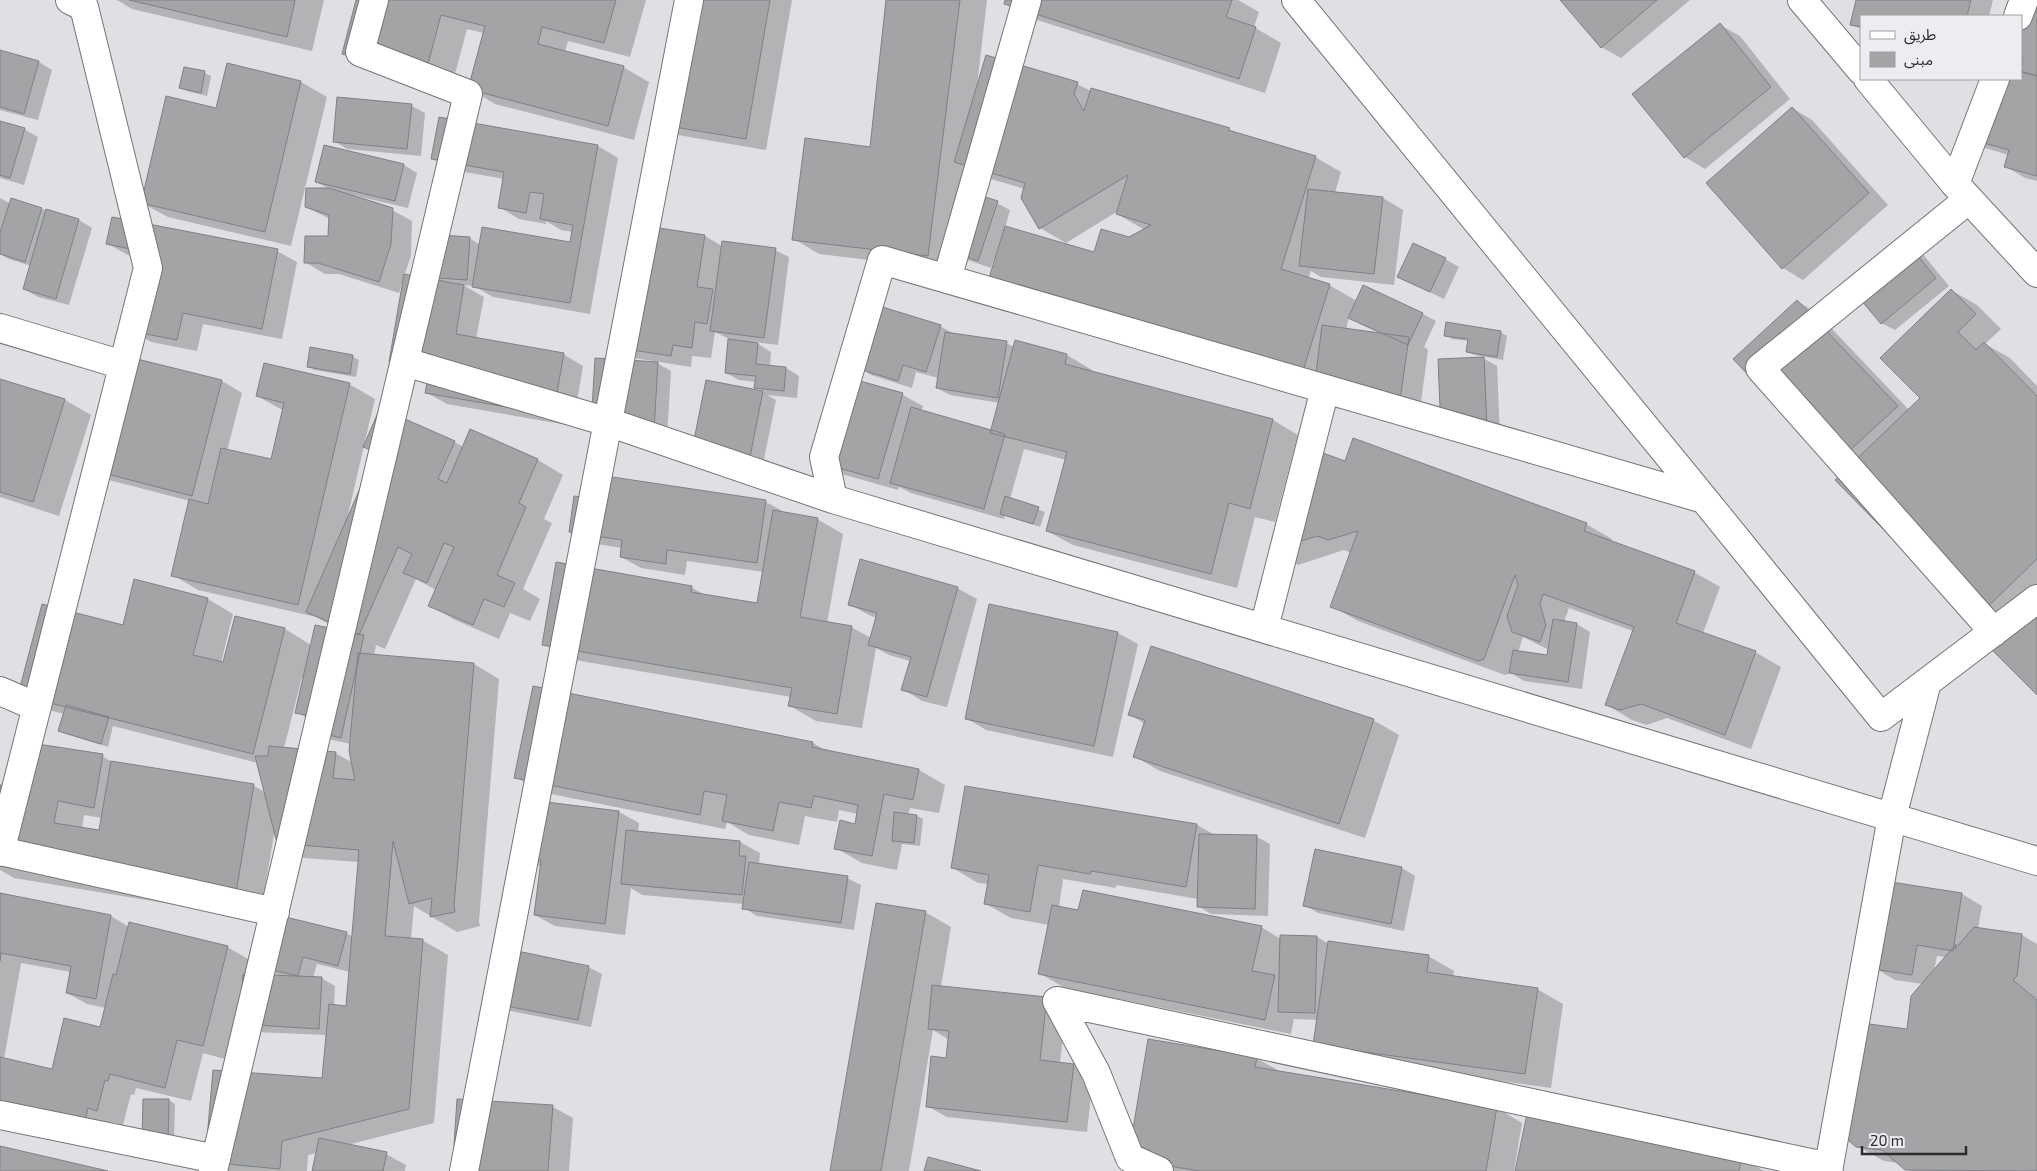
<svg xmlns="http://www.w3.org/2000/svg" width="2037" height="1171" viewBox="0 0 2037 1171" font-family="'Exo 2','Noto Sans Arabic',sans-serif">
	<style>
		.shadow { fill: #0003; fill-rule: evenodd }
		.building { fill: #a2a4a6; stroke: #7f8083 }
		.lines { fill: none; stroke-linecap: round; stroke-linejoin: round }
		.minor-casing { stroke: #737577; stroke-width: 30 }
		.minor { stroke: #fff; stroke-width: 28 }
	</style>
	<rect width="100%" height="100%" fill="#dfe0e3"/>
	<path class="shadow" d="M 117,0 L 324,0 L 312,51 L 132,9 Z
		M 357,0 L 646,0 L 630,57 L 568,41 L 565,52 L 623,67 L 649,82 L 634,140 L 495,104 L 470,89 L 484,33 L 467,29 L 451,89 L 369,68 L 343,53 Z
		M 679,0 L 792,0 L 766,150 L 678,135 L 658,123 Z
		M 887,0 L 987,0 L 977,86 L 1077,84 L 1091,91 L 1092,90 L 1229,129 L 1237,134 L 1315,157 L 1341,172 L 1335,193 L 1383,198 L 1403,210 L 1394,285 L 1321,277 L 1311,271 L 1308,279 L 1329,285 L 1357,301 L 1423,314 L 1436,321 L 1424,347 L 1428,350 L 1418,424 L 1383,415 L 1334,408 L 1314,397 L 994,259 L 991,268 L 956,256 L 954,270 L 819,254 L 794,239 L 871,148 ZM 981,176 L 1025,189 L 1040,228 L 1066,243 L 1118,211 L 1117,214 L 1145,230 L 1095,254 L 1005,228 L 1010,210 L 997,203 L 964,192 ZM 1349,317 L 1362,325 L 1382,334 L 1346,330 Z
		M 1007,0 L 1238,0 L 1259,12 L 1254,27 L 1281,43 L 1265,93 L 1031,18 Z
		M 1562,0 L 1690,0 L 1621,58 L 1601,47 Z
		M 1857,0 L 1993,0 L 1989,16 L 1861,16 L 1861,29 L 1851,24 Z
		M 2037,10 L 2037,181 L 2025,178 L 2005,166 L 2009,155 L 1985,148 L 1965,137 L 1981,79 L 2021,79 L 2023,62 L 2021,62 L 2021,16 Z
		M 1720,25 L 1740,36 L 1790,99 L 1705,169 L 1685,157 Z
		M 0,51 L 39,62 L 52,70 L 38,120 L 0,110 Z
		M 228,65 L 301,82 L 327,97 L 291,246 L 168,217 L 142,203 L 217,109 Z
		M 185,69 L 205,73 L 211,76 L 207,96 L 187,91 L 181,88 Z
		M 412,106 L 425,113 L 421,156 L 347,149 L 334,141 Z
		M 1792,108 L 1812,120 L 1888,205 L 1803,280 L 1783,268 L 1707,183 Z
		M 440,118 L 598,146 L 618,158 L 590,314 L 493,297 L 474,286 L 463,285 L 484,297 L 476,339 L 563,354 L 583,366 L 573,426 L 447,404 L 427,393 L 430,376 L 403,280 L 399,293 L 339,274 L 325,274 L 305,262 L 330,237 L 330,219 L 306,207 L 330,189 L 316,182 L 404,165 L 417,173 L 408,208 L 352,195 L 351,196 L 392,210 L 412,221 L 411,256 L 404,276 L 431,280 L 469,238 L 481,245 L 571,243 L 573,232 L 561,230 L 546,221 L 546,224 L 519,219 L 499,207 L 504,179 L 453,170 L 433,159 Z
		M 0,122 L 24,129 L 38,137 L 24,185 L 0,178 Z
		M 0,198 L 11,204 L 42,209 L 79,220 L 92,228 L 69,305 L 38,297 L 24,289 L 31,266 L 9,259 L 0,254 Z
		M 641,227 L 705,236 L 722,246 L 775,250 L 789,257 L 778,345 L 755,342 L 771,352 L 770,367 L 786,368 L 799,376 L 797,398 L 767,395 L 776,400 L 762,469 L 706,457 L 707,381 L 765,392 L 756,387 L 756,382 L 739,380 L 726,373 L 729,339 L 715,332 L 711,358 L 692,356 L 691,367 L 634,358 L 614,347 Z
		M 108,244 L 277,251 L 297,262 L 282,339 L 203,324 L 197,351 L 151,342 L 131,330 L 145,259 L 128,255 Z
		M 1921,252 L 1949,286 L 1895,330 L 1881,323 Z
		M 1445,259 L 1459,267 L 1444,299 L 1399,277 Z
		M 1951,290 L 1977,305 L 2001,329 L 1985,344 L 2010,358 L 2037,386 L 2037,598 L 2000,635 L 1846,471 L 1797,301 L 1817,313 L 1909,410 L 1922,398 Z
		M 940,326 L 954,334 L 1006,343 L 1014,347 L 1067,355 L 1092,370 L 1092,372 L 1273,420 L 1298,435 L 1275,522 L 1255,517 L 1237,588 L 1073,545 L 1047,531 L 1066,460 L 1024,449 L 1010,499 L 1045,512 L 1040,527 L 1005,515 L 1004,519 L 911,493 L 899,487 L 898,490 L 838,473 L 843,377 L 903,395 L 923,406 L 921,412 L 992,432 L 1000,403 L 950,395 L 937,388 L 938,378 L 916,372 L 912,388 L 871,375 L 858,367 Z
		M 1500,332 L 1507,336 L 1503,360 L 1474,355 L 1467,351 L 1469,341 L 1452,339 L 1446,335 Z
		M 118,355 L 222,381 L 242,393 L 227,451 L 272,461 L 284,411 L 257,396 L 349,384 L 375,399 L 364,445 L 454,442 L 464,447 L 471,430 L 538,460 L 563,475 L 544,519 L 552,523 L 523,589 L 540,599 L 530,621 L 510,613 L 499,639 L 455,620 L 430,605 L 436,590 L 416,579 L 385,649 L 376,645 L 374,656 L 474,664 L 499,679 L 479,921 L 480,926 L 457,932 L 414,906 L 411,939 L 422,940 L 448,955 L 434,1123 L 347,1145 L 386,1154 L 406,1165 L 405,1171 L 313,1171 L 317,1153 L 308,1155 L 307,1171 L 223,1171 L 206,1161 L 323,1080 L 327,1035 L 255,1032 L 229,1060 L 203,1053 L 191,1101 L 136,1088 L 134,1095 L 131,1094 L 123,1125 L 113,1122 L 109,1143 L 0,1112 L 0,895 L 111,916 L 129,927 L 227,947 L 250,960 L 260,919 L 14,878 L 0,870 L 0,792 L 102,756 L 114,763 L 254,786 L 265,792 L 258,763 L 113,726 L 108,747 L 66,734 L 59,731 L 64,714 L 45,709 L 123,626 L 135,581 L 208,599 L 233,614 L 221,663 L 224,664 L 236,617 L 285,629 L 311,645 L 343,632 L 316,617 L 198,590 L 173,575 L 190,501 L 109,480 L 89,469 ZM 364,446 L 377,453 L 348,519 L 347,519 ZM 302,677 L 304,678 L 297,712 L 310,720 L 318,732 L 332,740 L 351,744 L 353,763 L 335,753 L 284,748 ZM 84,815 L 102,818 L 100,831 L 82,828 ZM 275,828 L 278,843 L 304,858 L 359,862 L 353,937 L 346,933 L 261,912 ZM 21,963 L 71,972 L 67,993 L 87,1004 L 106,1008 L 101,1028 L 53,1071 L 4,1059 ZM 317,964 L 350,972 L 347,1007 L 334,1006 L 335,986 L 321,978 L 313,978 ZM 262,971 L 279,975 L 279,976 L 250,975 Z
		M 352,356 L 359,360 L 356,377 L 314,370 L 308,366 Z
		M 1483,358 L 1497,366 L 1500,436 L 1456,439 Z
		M 655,362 L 671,371 L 667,437 L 606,434 Z
		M 0,380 L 65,400 L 91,415 L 59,516 L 0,497 Z
		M 1345,462 L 1586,524 L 1612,539 L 1611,542 L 1694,572 L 1720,587 L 1703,633 L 1755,652 L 1781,667 L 1751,749 L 1667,718 L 1647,725 L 1632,720 L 1607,705 L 1633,631 L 1569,608 L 1565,619 L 1566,622 L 1577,624 L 1590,632 L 1582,689 L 1524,681 L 1511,673 L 1505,675 L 1358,621 L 1332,606 L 1351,553 L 1344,550 L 1298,565 L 1272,550 ZM 1523,637 L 1549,650 L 1548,656 L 1518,652 Z
		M 600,476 L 766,502 L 786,513 L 817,519 L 843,534 L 827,623 L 851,627 L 871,638 L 877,618 L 869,615 L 849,604 L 957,588 L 977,599 L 947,707 L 922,701 L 903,689 L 910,661 L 889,655 L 876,648 L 862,728 L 816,721 L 790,706 L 791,697 L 569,659 L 543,644 L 691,587 L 706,596 L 758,605 L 764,572 L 687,561 L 685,575 L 641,568 L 621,557 L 622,548 L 590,543 L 570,532 L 597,501 Z
		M 1118,633 L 1138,644 L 1113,757 L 986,730 L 966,718 Z
		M 1129,714 L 1373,720 L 1399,735 L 1365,838 L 1160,771 L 1134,756 L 1145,724 Z
		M 813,743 L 828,752 L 919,770 L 945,785 L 939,813 L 910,808 L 908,815 L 917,816 L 923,819 L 920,846 L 902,844 L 897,870 L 862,863 L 836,848 L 856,825 L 858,814 L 839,810 L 837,822 L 805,816 L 799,845 L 749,835 L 727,822 L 725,829 L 541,792 L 516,777 Z
		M 619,812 L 639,823 L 638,832 L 740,842 L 760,853 L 759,865 L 847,878 L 861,885 L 854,930 L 757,916 L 744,908 L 744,904 L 642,895 L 631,888 L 625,935 L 555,926 L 535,915 L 541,867 L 525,858 Z
		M 1197,825 L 1215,835 L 1257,837 L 1270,844 L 1268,916 L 1211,914 L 1198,906 L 1198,899 L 1116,885 L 1116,888 L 1063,879 L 1059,907 L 1079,911 L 1261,927 L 1281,939 L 1317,937 L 1329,944 L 1428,956 L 1454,971 L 1453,977 L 1537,989 L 1563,1004 L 1551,1088 L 1341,1059 L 1318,1020 L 1294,1019 L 1291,1034 L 1065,988 L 1039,973 L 1049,925 L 1011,918 L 986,904 L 989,884 L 978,883 L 953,868 Z
		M 1316,850 L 1402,868 L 1415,876 L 1404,931 L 1318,913 L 1304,905 Z
		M 1879,881 L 1962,894 L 1982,906 L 1978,929 L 2022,935 L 2037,944 L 2037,1171 L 1910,1171 L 1899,1163 L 1884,1161 L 1857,1146 L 1908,1030 L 1923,984 L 1895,980 L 1875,968 ZM 1937,956 L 1946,957 L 1934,971 Z
		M 925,912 L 951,927 L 941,987 L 1066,1009 L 1060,1063 L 1073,1065 L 1093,1077 L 1087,1132 L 947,1117 L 927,1106 L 947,1059 L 949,1040 L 933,1030 L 909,1171 L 832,1171 Z
		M 588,967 L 602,974 L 591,1027 L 501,1009 Z
		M 1256,1058 L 1281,1072 L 1497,1108 L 1522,1123 L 1514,1171 L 1151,1171 Z
		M 145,1100 L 169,1100 L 175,1104 L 174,1145 Z
		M 458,1100 L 553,1107 L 573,1118 L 569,1171 L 476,1171 Z
		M 1741,1158 L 1764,1171 L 1517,1171 Z"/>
	<path class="building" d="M 129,0 L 295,0 L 287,37 Z
		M 356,0 L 616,0 L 604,43 L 542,27 L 538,44 L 624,66 L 608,126 L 468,89 L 485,26 L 441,15 L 425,75 L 342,54 Z
		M 678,0 L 770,0 L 746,139 L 657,124 Z
		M 886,0 L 960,0 L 928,256 L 792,240 L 805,138 L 870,147 Z
		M 1005,0 L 1232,0 L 1226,17 L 1256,27 L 1239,79 L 1004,4 Z
		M 1560,0 L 1657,0 L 1601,48 Z
		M 1856,0 L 1971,0 L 1967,16 L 1861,16 L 1861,27 L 1850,25 Z
		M 2013,2 L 2037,8 L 2037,76 L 2021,72 L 2023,57 L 2021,57 L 2021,16 Z
		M 1720,23 L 1771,87 L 1684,158 L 1632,94 Z
		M 0,50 L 39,61 L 24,114 L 0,107 Z
		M 986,55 L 1078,82 L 1074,94 L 1084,111 L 1091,88 L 1230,128 L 1228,130 L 1316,156 L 1281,269 L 1330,284 L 1301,377 L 989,278 L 1005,226 L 1094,252 L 1101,229 L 1129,237 L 1151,225 L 1116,214 L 1128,175 L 1039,229 L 1021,198 L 1025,183 L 954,162 Z
		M 227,63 L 301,81 L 265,232 L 141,203 L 166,96 L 216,108 Z
		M 184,67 L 205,71 L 201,93 L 179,88 Z
		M 2021,71 L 2037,76 L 2037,176 L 2004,167 L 2009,150 L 1963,137 L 1980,79 L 2021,79 Z
		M 337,97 L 412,104 L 407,149 L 333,142 Z
		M 1792,107 L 1869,193 L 1782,269 L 1706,183 Z
		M 439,117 L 598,145 L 570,303 L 472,287 L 482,227 L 570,242 L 573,225 L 540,219 L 544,194 L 530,192 L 526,213 L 498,208 L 504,172 L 431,159 Z
		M 0,121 L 25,128 L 10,178 L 0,175 Z
		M 324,145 L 404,164 L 395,201 L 315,182 Z
		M 306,188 L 329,188 L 393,208 L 391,244 L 379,282 L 318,263 L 304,263 L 305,236 L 328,236 L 329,215 L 305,207 Z
		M 960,189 L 998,201 L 978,261 L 941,249 Z
		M 1308,189 L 1383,197 L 1374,274 L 1299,266 Z
		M 11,198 L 42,208 L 25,262 L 0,254 L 0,233 Z
		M 46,209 L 79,219 L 56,299 L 23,289 Z
		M 112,217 L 278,249 L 262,329 L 183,313 L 177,340 L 130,331 L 145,252 L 106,244 Z
		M 639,225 L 705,235 L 697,287 L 713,289 L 707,324 L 695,322 L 692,348 L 673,345 L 671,356 L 613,347 Z
		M 426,234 L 470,237 L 467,280 L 423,277 Z
		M 722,241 L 776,248 L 764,338 L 710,331 Z
		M 1413,243 L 1446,258 L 1430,292 L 1397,277 Z
		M 1907,243 L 1936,278 L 1881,324 L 1851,288 Z
		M 404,274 L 464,285 L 456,334 L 564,353 L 553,415 L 425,393 L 430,369 L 389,362 Z
		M 1363,285 L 1423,313 L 1408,345 L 1348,318 Z
		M 1951,289 L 1976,314 L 1958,332 L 1976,350 L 1984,342 L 2037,396 L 2037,559 L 1973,621 L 1835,480 L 1920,398 L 1880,358 Z
		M 1797,300 L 1898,406 L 1834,465 L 1733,359 Z
		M 876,305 L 941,325 L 926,372 L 903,365 L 898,381 L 856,368 Z
		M 1446,322 L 1501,331 L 1497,357 L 1466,352 L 1468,339 L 1444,336 Z
		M 1322,325 L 1409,337 L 1398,414 L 1313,398 Z
		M 945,332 L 1007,341 L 998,398 L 936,388 Z
		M 728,339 L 758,343 L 756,364 L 786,367 L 784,391 L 754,388 L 756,376 L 725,373 Z
		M 1015,340 L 1067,354 L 1065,364 L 1273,419 L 1250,509 L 1229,503 L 1211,574 L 1046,531 L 1067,452 L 990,433 Z
		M 310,347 L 353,355 L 350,374 L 307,367 Z
		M 117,354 L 222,380 L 192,496 L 88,469 Z
		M 1484,357 L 1487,429 L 1441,432 L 1438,359 Z
		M 595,358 L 658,362 L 654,430 L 591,426 Z
		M 264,363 L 350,383 L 298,605 L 171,576 L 189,499 L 208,504 L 221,448 L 271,459 L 284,403 L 256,396 Z
		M 842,376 L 903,393 L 878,479 L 817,462 Z
		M 0,379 L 65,399 L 33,502 L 0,492 Z
		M 706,380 L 763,391 L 749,462 L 692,450 Z
		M 911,407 L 1005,434 L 984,509 L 890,483 Z
		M 380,408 L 455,441 L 438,479 L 447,483 L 470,429 L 538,459 L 519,503 L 526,507 L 497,575 L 515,583 L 504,607 L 484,599 L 473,625 L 428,606 L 454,547 L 444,543 L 427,583 L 403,573 L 412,554 L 398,547 L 359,635 L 306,612 L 376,452 L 363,447 Z
		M 1353,438 L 1587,523 L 1584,531 L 1695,571 L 1676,623 L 1756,651 L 1725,735 L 1641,704 L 1620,710 L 1605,705 L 1634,627 L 1543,594 L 1540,604 L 1546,625 L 1540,642 L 1512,632 L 1507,616 L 1518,585 L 1515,575 L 1484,659 L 1478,661 L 1330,607 L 1358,531 L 1328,540 L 1317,536 L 1271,551 L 1309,448 L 1345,461 Z
		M 599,475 L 766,500 L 757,563 L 667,550 L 666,564 L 620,557 L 622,540 L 569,532 L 574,496 L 596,499 Z
		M 1005,496 L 1039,507 L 1033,524 L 1000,514 Z
		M 773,510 L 818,518 L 800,617 L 852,626 L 837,714 L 788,706 L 792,688 L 542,645 L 556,562 L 692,586 L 691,592 L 757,603 Z
		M 860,559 L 958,587 L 927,697 L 901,690 L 911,657 L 868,645 L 877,613 L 848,605 Z
		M 134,579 L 208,598 L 193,655 L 223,662 L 235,616 L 285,628 L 253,754 L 18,695 L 42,604 L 123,625 Z
		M 989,604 L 1118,632 L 1094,746 L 965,719 Z
		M 2037,606 L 2037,695 L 1992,650 Z
		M 1553,619 L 1577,623 L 1568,682 L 1509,673 L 1513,650 L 1547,655 Z
		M 315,625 L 364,635 L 341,738 L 317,732 L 320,718 L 295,713 Z
		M 1151,646 L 1374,719 L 1339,824 L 1133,757 L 1145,720 L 1128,715 Z
		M 358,653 L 474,663 L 454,906 L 455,912 L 430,917 L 432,898 L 409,904 L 393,841 L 385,936 L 423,939 L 409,1109 L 282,1141 L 280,1169 L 205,1162 L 213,1070 L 322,1078 L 329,1004 L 346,1006 L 359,850 L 277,843 L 255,756 L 268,756 L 269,746 L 336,752 L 333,778 L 355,780 L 349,751 Z
		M 533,686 L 813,742 L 812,747 L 919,769 L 913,800 L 884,794 L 872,856 L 834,849 L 840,820 L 855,824 L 858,805 L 814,796 L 811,808 L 779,802 L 773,831 L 722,821 L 727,795 L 704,791 L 700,815 L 514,778 Z
		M 66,705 L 109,717 L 101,744 L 58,731 Z
		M 18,741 L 103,754 L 94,808 L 58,801 L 54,823 L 99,830 L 111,761 L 254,784 L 234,905 L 0,866 L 0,785 L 11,786 Z
		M 965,786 L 1197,824 L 1186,887 L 1091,871 L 1090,874 L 1038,865 L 1030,912 L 984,904 L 989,875 L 951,868 Z
		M 530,800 L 619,811 L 605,924 L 534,915 L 541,860 L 524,859 Z
		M 894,812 L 917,815 L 914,843 L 892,841 Z
		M 626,830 L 740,841 L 739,856 L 746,856 L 742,895 L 621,884 Z
		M 1199,834 L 1257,835 L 1255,909 L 1197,907 Z
		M 1315,849 L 1402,867 L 1391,924 L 1303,906 Z
		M 749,862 L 848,876 L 841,923 L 742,909 Z
		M 1878,880 L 1962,893 L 1953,951 L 1917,945 L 1912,975 L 1873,969 Z
		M 1083,890 L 1262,926 L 1252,971 L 1275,975 L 1265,1020 L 1038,974 L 1052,905 L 1078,910 Z
		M 0,893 L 111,915 L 96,999 L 66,993 L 71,966 L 1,953 L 0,961 Z
		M 876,903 L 926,911 L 881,1171 L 830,1171 Z
		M 261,911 L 347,932 L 338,966 L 303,957 L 298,976 L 247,964 Z
		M 129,922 L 228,946 L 203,1046 L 177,1040 L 165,1088 L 110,1074 L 108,1081 L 105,1080 L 97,1111 L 88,1108 L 83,1129 L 0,1104 L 0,1057 L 52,1069 L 64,1018 L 100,1027 L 113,974 L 116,975 Z
		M 1974,927 L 2022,934 L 2017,976 L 2013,980 L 2037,1000 L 2037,1171 L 1905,1170 L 1882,1150 L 1856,1147 L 1839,1132 L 1854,1022 L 1907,1029 L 1911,996 L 1956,944 L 1955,949 Z
		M 1280,935 L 1317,936 L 1315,1013 L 1278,1012 Z
		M 1328,941 L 1429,955 L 1427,972 L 1538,988 L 1525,1074 L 1313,1045 Z
		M 498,947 L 589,966 L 578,1020 L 486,1002 Z
		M 243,974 L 322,977 L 319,1029 L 240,1024 Z
		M 932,985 L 1047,997 L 1040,1060 L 1074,1064 L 1067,1122 L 926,1107 L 931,1056 L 946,1058 L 949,1031 L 928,1029 Z
		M 1148,1039 L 1257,1057 L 1255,1067 L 1497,1107 L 1486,1171 L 1199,1171 L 1128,1159 Z
		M 143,1099 L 169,1099 L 168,1142 L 142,1141 Z
		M 457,1099 L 553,1105 L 548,1171 L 474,1171 L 476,1147 L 454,1145 Z
		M 1527,1114 L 1742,1156 L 1739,1171 L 1515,1171 Z
		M 319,1138 L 387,1152 L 383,1171 L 312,1171 Z
		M 0,1146 L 108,1171 L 0,1171 Z
		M 928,1157 L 981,1171 L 924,1171 Z"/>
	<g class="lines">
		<defs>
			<path id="minor" d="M 1296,0 L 1704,499
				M 1802,0 L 1861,70
				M 2018,16 L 2024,0
				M 1868,79 L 1955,184 L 2037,273
				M 1955,184 L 1995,79
				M 1969,199 L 1760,368 L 1994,632
				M 947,279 L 1027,0
				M 0,328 L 123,365
				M 405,362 L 608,422 L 833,499
				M 2037,599 L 1881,717 L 1704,499 L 882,260 L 824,457 L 833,499 L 2037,861
				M 1264,628 L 1325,389
				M 0,691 L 37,707
				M 0,851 L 275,912
				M 0,852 L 148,268 L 84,7 L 70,0
				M 1057,1001 L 1829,1167
				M 1057,1001 L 1096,1073 L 1130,1158 L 1159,1171
				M 0,1115 L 216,1159
				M 213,1171 L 468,94 L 360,52 L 374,0
				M 464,1171 L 689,0
				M 1828,1171 L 1892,817 L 1927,682"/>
		</defs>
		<use href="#minor" class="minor-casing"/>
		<use href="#minor" class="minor"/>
	</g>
	<rect x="1860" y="15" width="162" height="65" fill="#ecedf0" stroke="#9fa0a2"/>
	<rect x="1870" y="31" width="25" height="8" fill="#ffffff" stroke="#9fa0a2"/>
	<text x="1904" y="40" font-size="15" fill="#2c2d2e">طريق</text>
	<rect x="1870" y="52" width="25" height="15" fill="#a2a4a6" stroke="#9fa0a2"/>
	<text x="1904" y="65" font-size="15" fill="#2c2d2e">مبنى</text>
	<path d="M1862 1146v8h104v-8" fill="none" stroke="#2c2d2e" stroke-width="2.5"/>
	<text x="1870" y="1146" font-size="15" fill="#2c2d2e" stroke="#ecedf0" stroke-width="4" paint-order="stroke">20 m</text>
</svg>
